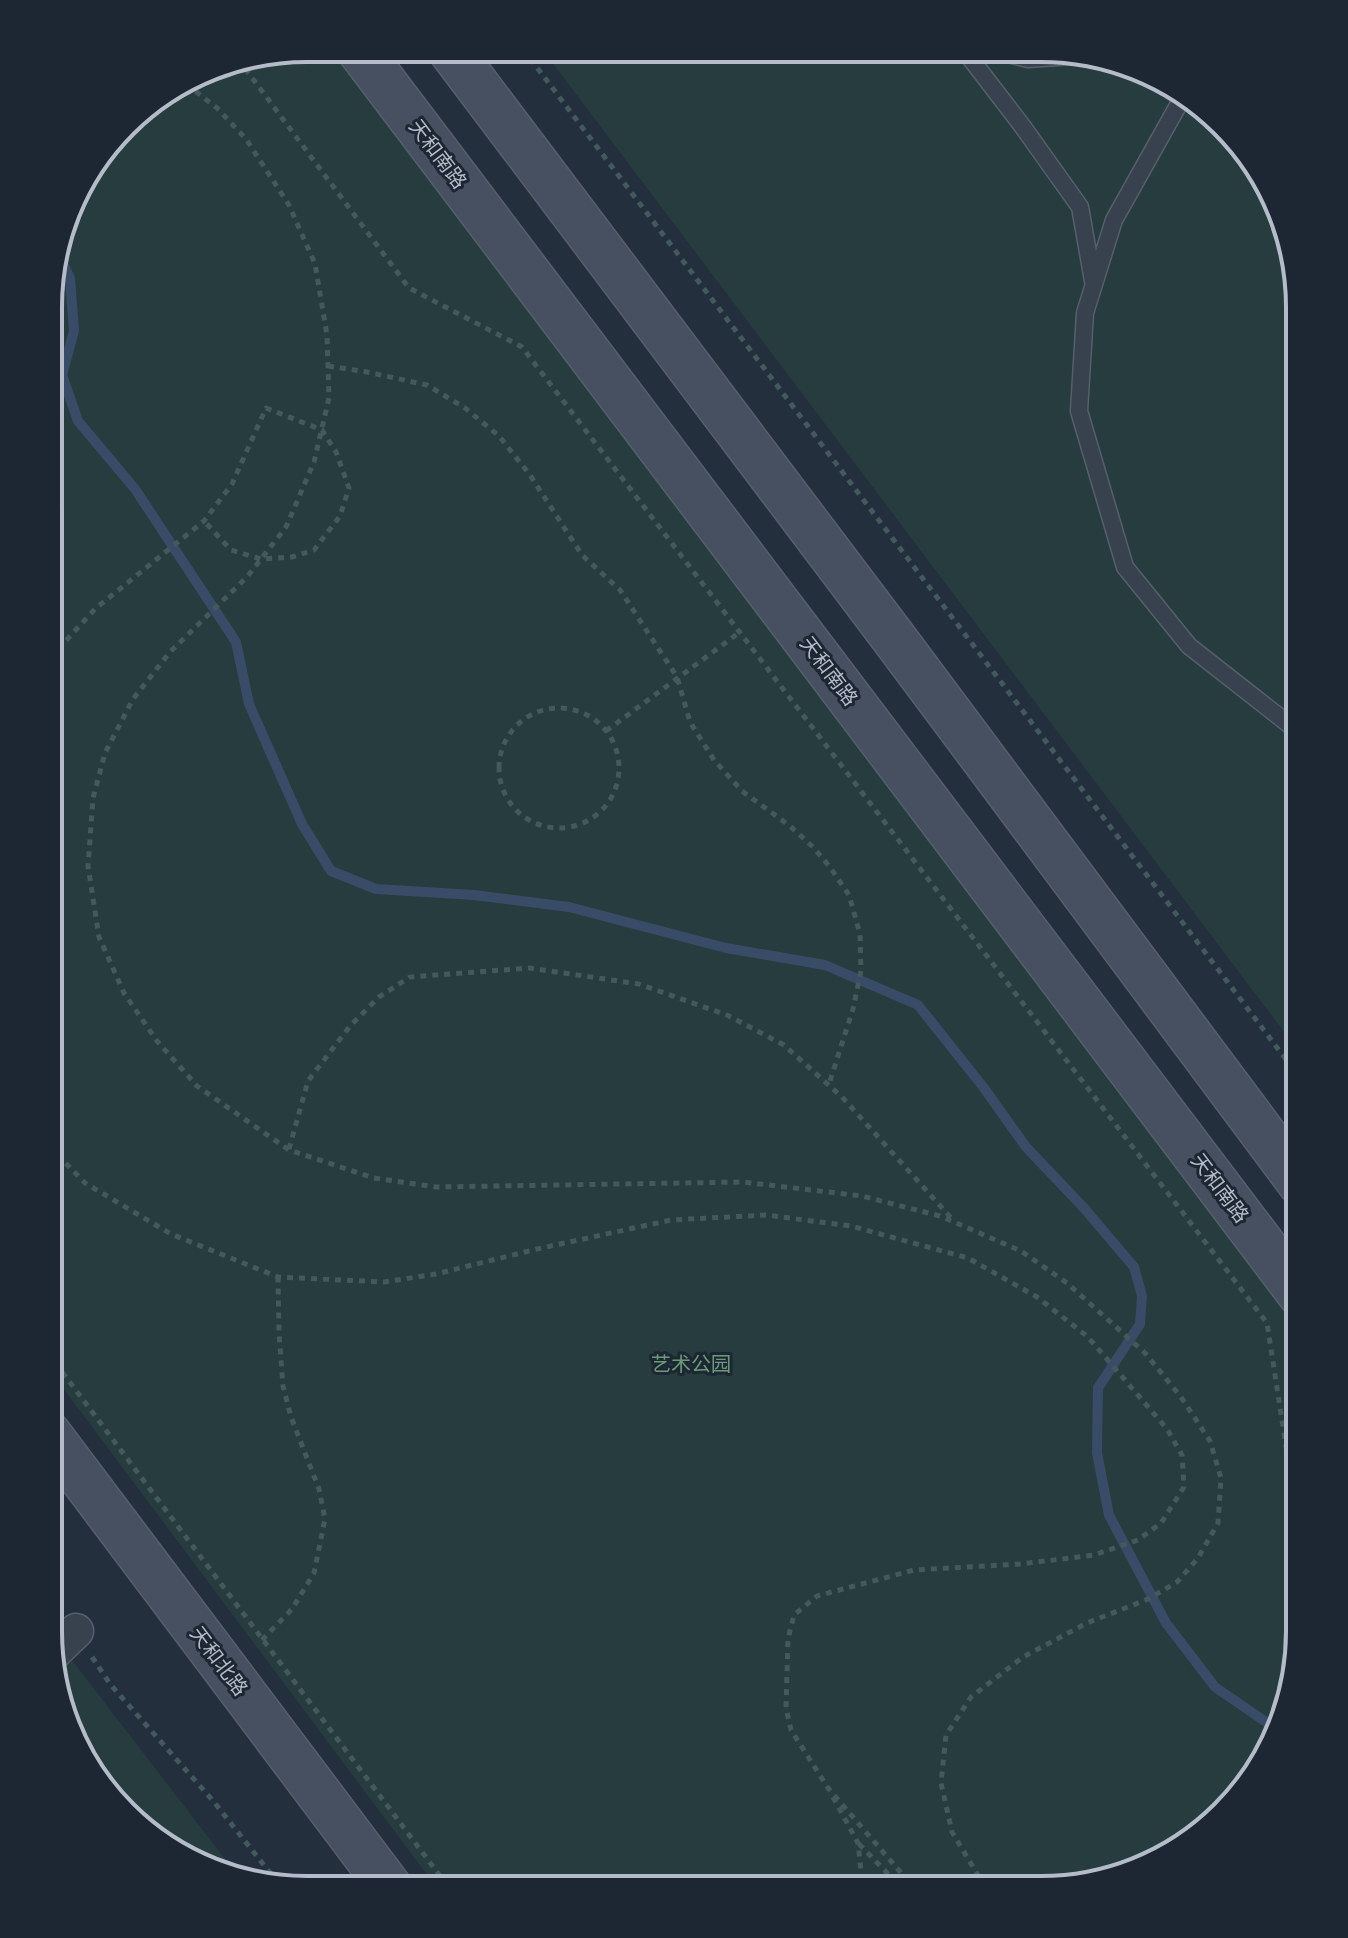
<svg xmlns="http://www.w3.org/2000/svg" width="1348" height="1938" viewBox="0 0 1348 1938" font-family="Roboto,'Noto Sans SC',sans-serif">
	<style>
		.green { fill: #263c3f }
		.lines { fill: none; stroke-linecap: round; stroke-linejoin: round }
		.stream { stroke: #394c67; stroke-width: 10 }
		.lane-casing { stroke: #565f6c; stroke-width: 19 }
		.street-casing { stroke: #565f6c; stroke-width: 37 }
		.secondary-casing { stroke: #565f6c; stroke-width: 47 }
		.path { stroke: #44595c; stroke-width: 5; stroke-dasharray: 6 6; stroke-linecap: butt }
		.lane { stroke: #38414e; stroke-width: 16 }
		.street { stroke: #38414e; stroke-width: 34 }
		.secondary { stroke: #465061; stroke-width: 44 }
		.labels { text-anchor: middle; dominant-baseline: central; stroke-width: 6; stroke-linejoin: round; paint-order: stroke }
		.street-label { font-size: 20px; fill: #b4bcc9; stroke: #1d2633 }
		.park-label { font-size: 20px; fill: #6b9a76; stroke: #1d2633 }
		.rim { fill: none; stroke: #b4bcc9; stroke-width: 4 }
	</style>
	<rect width="100%" height="100%" fill="#242f3e"/>
	<path class="green" d="M 307,48 L 346,48 L 1300,1311 L 1299,1649 L 1256,1775 L 1155,1864 L 1042,1890 L 437,1888 L 48,1368 L 50,273 L 82,178 L 137,112 L 223,62 Z
		M 542,49 L 1075,50 L 1198,101 L 1273,193 L 1300,306 L 1300,1053 Z
		M 48,1629 L 235,1872 L 150,1837 L 75,1745 Z"/>
	<g class="lines">
		<path class="stream" d="M 57,252 L 70,278 L 74,331 L 62,375 L 78,421 L 135,489 L 236,642 L 249,704 L 302,824 L 331,871 L 376,889 L 474,895 L 569,907 L 726,948 L 825,965 L 918,1005 L 984,1088 L 1026,1147 L 1084,1208 L 1134,1267 L 1142,1296 L 1140,1324 L 1098,1388 L 1097,1453 L 1109,1515 L 1166,1623 L 1215,1687 L 1273,1727"/>
		<defs>
			<path id="lane" d="M 964,50 L 1023,127 L 1080,207 L 1093,281
				M 992,50 L 1028,59 L 1087,55
				M 1184,95 L 1114,220 L 1085,313 L 1079,411 L 1125,567 L 1189,646 L 1300,733"/>
			<path id="street" d="M 53,1653 L 76,1631"/>
			<path id="secondary" d="M 358,48 L 1300,1294
				M 449,48 L 896,641 L 1300,1183
				M 48,1433 L 390,1888"/>
		</defs>
		<use href="#lane" class="lane-casing"/>
		<use href="#street" class="street-casing"/>
		<use href="#secondary" class="secondary-casing"/>
		<path class="path" d="M 523,49 L 1300,1078
			M 238,59 L 409,288 L 522,347 L 1267,1323 L 1291,1479 L 1299,1490
			M 186,84 L 217,108 L 246,139 L 289,205 L 315,264 L 327,335 L 329,398 L 314,462 L 286,527 L 247,577 L 170,652 L 133,699 L 105,753 L 93,798 L 88,866 L 99,937 L 124,993 L 157,1041 L 197,1086 L 289,1150 L 374,1178 L 436,1187 L 743,1182 L 862,1196 L 940,1216 L 1021,1251 L 1067,1283 L 1145,1353 L 1181,1397 L 1210,1441 L 1221,1478 L 1218,1523 L 1198,1558 L 1177,1582 L 1148,1599 L 1087,1623 L 1023,1657 L 971,1697 L 946,1735 L 941,1783 L 952,1832 L 982,1882 L 989,1890
			M 328,366 L 367,372 L 427,385 L 465,408 L 499,436 L 530,475 L 582,555 L 620,590 L 677,677 L 690,722 L 714,760 L 742,791 L 790,826 L 813,847 L 830,867 L 849,895 L 860,934 L 861,971 L 853,1009 L 829,1084
			M 50,658 L 95,609 L 204,521 L 232,484 L 266,408 L 322,430 L 336,452 L 349,488 L 340,516 L 314,550 L 292,557 L 261,559 L 231,550 L 204,521
			M499 768a60 60 0 1 1 120 0a60 60 0 1 1-120 0Z
			M 606,731 L 740,632
			M 49,1146 L 85,1183 L 171,1234 L 278,1277 L 384,1282 L 436,1274 L 537,1249 L 671,1220 L 766,1215 L 851,1226 L 968,1258 L 1037,1297 L 1088,1337 L 1167,1429 L 1182,1455 L 1184,1487 L 1161,1523 L 1138,1540 L 1094,1555 L 1021,1564 L 914,1570 L 817,1596 L 794,1615 L 788,1639 L 786,1708 L 791,1730 L 828,1788 L 902,1874 L 920,1890
			M 289,1149 L 308,1081 L 350,1026 L 379,997 L 410,977 L 529,968 L 639,984 L 727,1015 L 784,1045 L 842,1097 L 953,1220
			M 48,1353 L 449,1888
			M 48,1597 L 56,1607
			M 262,1640 L 292,1609 L 314,1573 L 325,1519 L 319,1489 L 291,1417 L 283,1386 L 279,1333 L 278,1277
			M 92,1657 L 110,1684 L 214,1802 L 282,1888
			M 833,1797 L 858,1843 L 863,1889
			M 859,1844 L 891,1877 L 894,1890"/>
		<use href="#lane" class="lane"/>
		<use href="#street" class="street"/>
		<use href="#secondary" class="secondary"/>
	</g>
	<g class="labels">
		<g class="street-label">
			<text transform="translate(438 154) rotate(53)">天和南路</text>
			<text transform="translate(829 671) rotate(53)">天和南路</text>
			<text transform="translate(1220 1188) rotate(53)">天和南路</text>
			<text transform="translate(219 1661) rotate(53)">天和北路</text>
		</g>
		<g class="park-label">
			<text x="691" y="1364">艺术公园</text>
		</g>
	</g>
	<path d="M0 0H1348V1938H0ZM307 62H1041A245 245 0 0 1 1286 307V1631A245 245 0 0 1 1041 1876H307A245 245 0 0 1 62 1631V307A245 245 0 0 1 307 62Z" fill="#1d2633" fill-rule="evenodd"/>
	<path class="rim" d="M307 62H1041A245 245 0 0 1 1286 307V1631A245 245 0 0 1 1041 1876H307A245 245 0 0 1 62 1631V307A245 245 0 0 1 307 62Z"/>
</svg>
